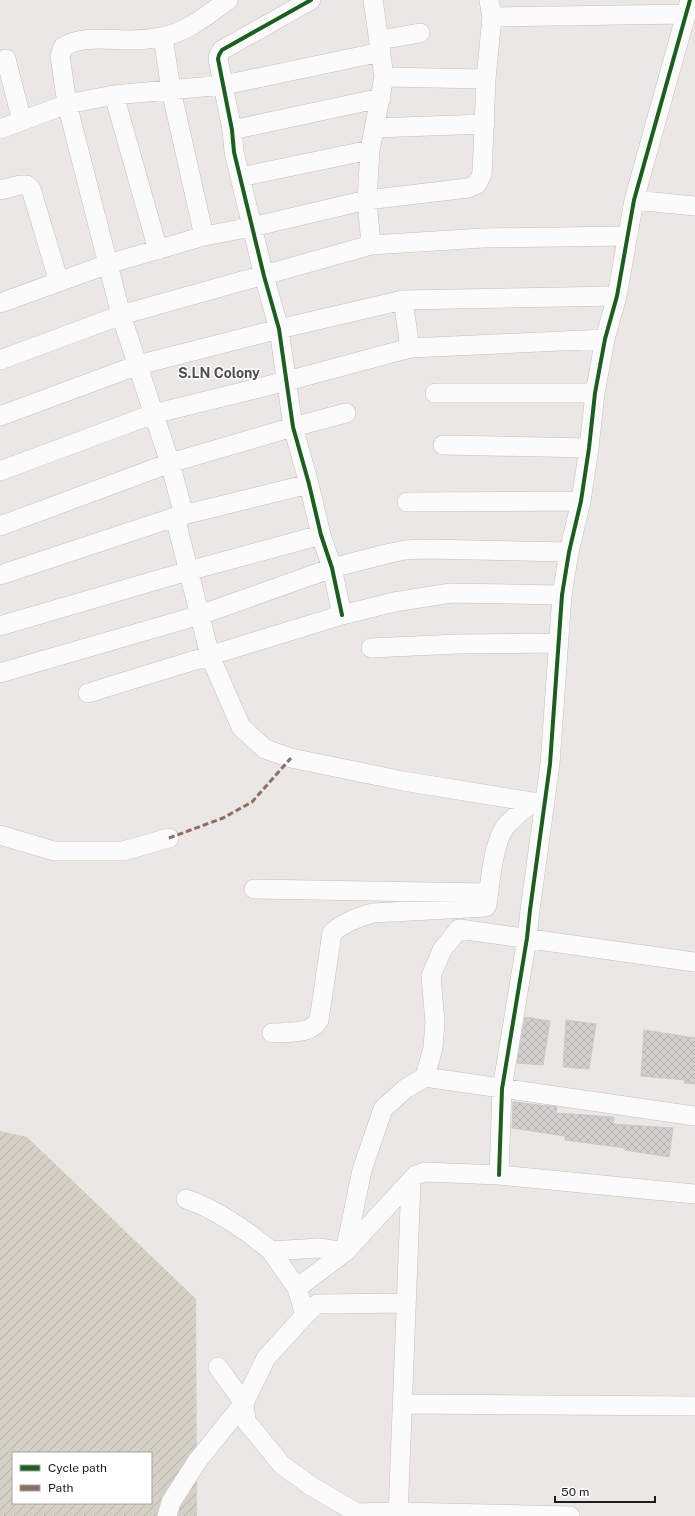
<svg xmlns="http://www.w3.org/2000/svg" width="695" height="1516" viewBox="0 0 695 1516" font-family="'Public Sans',sans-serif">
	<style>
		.construction { fill: url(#construction-furrows); fill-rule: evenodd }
		.building { fill: url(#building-cross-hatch); stroke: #cdc8c5 }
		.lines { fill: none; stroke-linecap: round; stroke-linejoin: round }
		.minor-casing { stroke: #c1c0bf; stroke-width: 20 }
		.minor { stroke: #fcfbfb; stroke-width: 19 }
		.quiet { stroke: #8d6e63; stroke-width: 3; stroke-dasharray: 6 3; stroke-linecap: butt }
		.cycleway-casing { stroke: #fff; stroke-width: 6 }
		.cycleway { stroke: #1b5e20; stroke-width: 4 }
		.labels { text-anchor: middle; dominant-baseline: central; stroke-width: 3; stroke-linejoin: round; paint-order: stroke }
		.quarter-label { font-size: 14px; font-weight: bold; fill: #4f4f4f; stroke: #fff }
	</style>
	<defs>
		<pattern id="construction-furrows" width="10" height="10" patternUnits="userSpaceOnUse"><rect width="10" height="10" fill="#d4d0c5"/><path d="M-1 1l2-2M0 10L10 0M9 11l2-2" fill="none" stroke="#b5b2a9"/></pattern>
		<pattern id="building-cross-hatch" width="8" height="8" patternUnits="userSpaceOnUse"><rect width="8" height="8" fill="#d2cfcd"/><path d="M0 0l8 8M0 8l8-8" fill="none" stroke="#b4b1af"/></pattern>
	</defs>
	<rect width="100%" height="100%" fill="#eae7e4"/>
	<path class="construction" d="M 0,1131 L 27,1137 L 196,1299 L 197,1516 L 0,1516 ZM 13,1453 L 151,1453 L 151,1503 L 13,1503 Z"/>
	<path class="building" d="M 525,1017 L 550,1021 L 543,1065 L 517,1063 Z
		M 566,1020 L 596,1024 L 589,1069 L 563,1067 Z
		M 644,1030 L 695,1038 L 695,1084 L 684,1083 L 685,1080 L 641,1076 Z
		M 513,1102 L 557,1107 L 556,1113 L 614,1117 L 613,1124 L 673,1128 L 669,1157 L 625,1150 L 625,1148 L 565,1140 L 565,1136 L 512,1128 Z"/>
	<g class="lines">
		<defs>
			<path id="minor" d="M 311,0 L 222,50 L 219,55 L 218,59 L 232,130 L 234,152 L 264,276 L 279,329 L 293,427 L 309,484 L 321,535 L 332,568 L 342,615
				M 492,17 L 687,14
				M 163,37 L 171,90 L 204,236
				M 380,40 L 420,33
				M 6,59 L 22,121
				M 384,77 L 486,79
				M 114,95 L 158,250
				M 374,128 L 485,124
				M 0,129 L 67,104 L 114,95 L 224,85 L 381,52
				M 232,130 L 381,98
				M 240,177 L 370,150
				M 0,190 L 20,185 L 27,185 L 31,189 L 59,282
				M 634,200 L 695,206
				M 371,245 L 367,200 L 370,150 L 384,77 L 373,0
				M 403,300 L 410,348
				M 0,303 L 108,264 L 204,236 L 252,227 L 367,200 L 468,188 L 477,184 L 482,174 L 486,79 L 492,17 L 489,0
				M 0,360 L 121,315 L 371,245 L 483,238 L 627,236
				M 435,393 L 595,393
				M 0,416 L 138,365 L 279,329 L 403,300 L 617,296
				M 443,445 L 589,448
				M 0,471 L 153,414 L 287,381 L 410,348 L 605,339
				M 407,502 L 581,501
				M 184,515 L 170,463 L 121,315 L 67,104 L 60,56 L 63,47 C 82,35 108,40 130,40 C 140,40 151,39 161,37 C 184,34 209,14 228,0
				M 175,517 L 210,656 L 241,727 L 265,749 L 291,758 L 403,781 L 545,804
				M 0,526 L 170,463 L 293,427 L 346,413
				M 0,575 L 175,517 L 309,484
				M 0,626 L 188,571 L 321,535
				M 371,648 L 458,644 L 558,643
				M 0,673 L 200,615 L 332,568 L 386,554 L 405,550 L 424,549 L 569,552
				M 88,693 L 342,615 L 394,602 L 451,593 L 562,595
				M 0,835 L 54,851 L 123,851 L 169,838
				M 254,889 L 488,893
				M 487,905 C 490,884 493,844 505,827 C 513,817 523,810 533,802
				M 272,1033 C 287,1032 311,1035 319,1020 L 332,933 C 344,922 358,917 373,913 L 486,907
				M 425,1077 L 695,1116
				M 499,1175 L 502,1089 L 527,938 L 530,910 L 550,764 L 562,595 L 569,552 L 581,501 L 589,448 L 595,393 L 605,339 L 617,296 L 634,200 L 690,0
				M 186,1199 C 214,1208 249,1232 271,1251 L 319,1248 L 345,1252 L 362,1170 L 383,1109 L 405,1089 L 425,1077 L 433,1048 L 435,1022 L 431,976 L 442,950 L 459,929 L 695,962
				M 271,1251 L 297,1288
				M 305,1315 L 297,1288 L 345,1252 L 416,1175 L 425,1172 L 499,1175 L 695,1194
				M 218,1367 L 244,1403 L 246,1421 L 282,1465 L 311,1486 L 357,1513
				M 403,1404 L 695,1406
				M 167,1516 L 171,1502 L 198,1460 L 244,1403 L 266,1358 L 305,1315 L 317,1304 L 406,1303
				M 352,1516 L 357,1513 L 398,1512 L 570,1516
				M 398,1516 L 411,1181"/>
		</defs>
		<use href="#minor" class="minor-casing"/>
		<use href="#minor" class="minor"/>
		<path class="quiet" d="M 169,838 L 223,818 L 252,802 L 291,758"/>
		<defs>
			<path id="cycleway" d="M 311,0 L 222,50 L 219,55 L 218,59 L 232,130 L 234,152 L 264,276 L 279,329 L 293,427 L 309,484 L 321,535 L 332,568 L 342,615
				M 499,1175 L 502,1089 L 527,938 L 530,910 L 550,764 L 562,595 L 569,552 L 581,501 L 589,448 L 595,393 L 605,339 L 617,296 L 634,200 L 690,0"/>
		</defs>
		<use href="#cycleway" class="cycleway-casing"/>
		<use href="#cycleway" class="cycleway"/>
	</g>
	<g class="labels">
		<g class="quarter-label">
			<text x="219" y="373">S.LN Colony</text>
		</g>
	</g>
	<rect x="12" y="1452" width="140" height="52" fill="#ffffff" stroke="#a4a4a4"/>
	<rect x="20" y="1465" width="20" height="6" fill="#1b5e20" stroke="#a4a4a4"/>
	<text x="48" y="1472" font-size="12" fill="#1c1c1c">Cycle path</text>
	<rect x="20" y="1485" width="20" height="6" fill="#8d6e63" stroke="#a4a4a4"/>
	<text x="48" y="1492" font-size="12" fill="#1c1c1c">Path</text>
	<path d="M555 1496v6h100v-6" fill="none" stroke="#1c1c1c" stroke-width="2"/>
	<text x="561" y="1496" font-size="12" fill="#1c1c1c" stroke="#ffffff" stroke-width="3" paint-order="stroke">50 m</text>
</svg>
